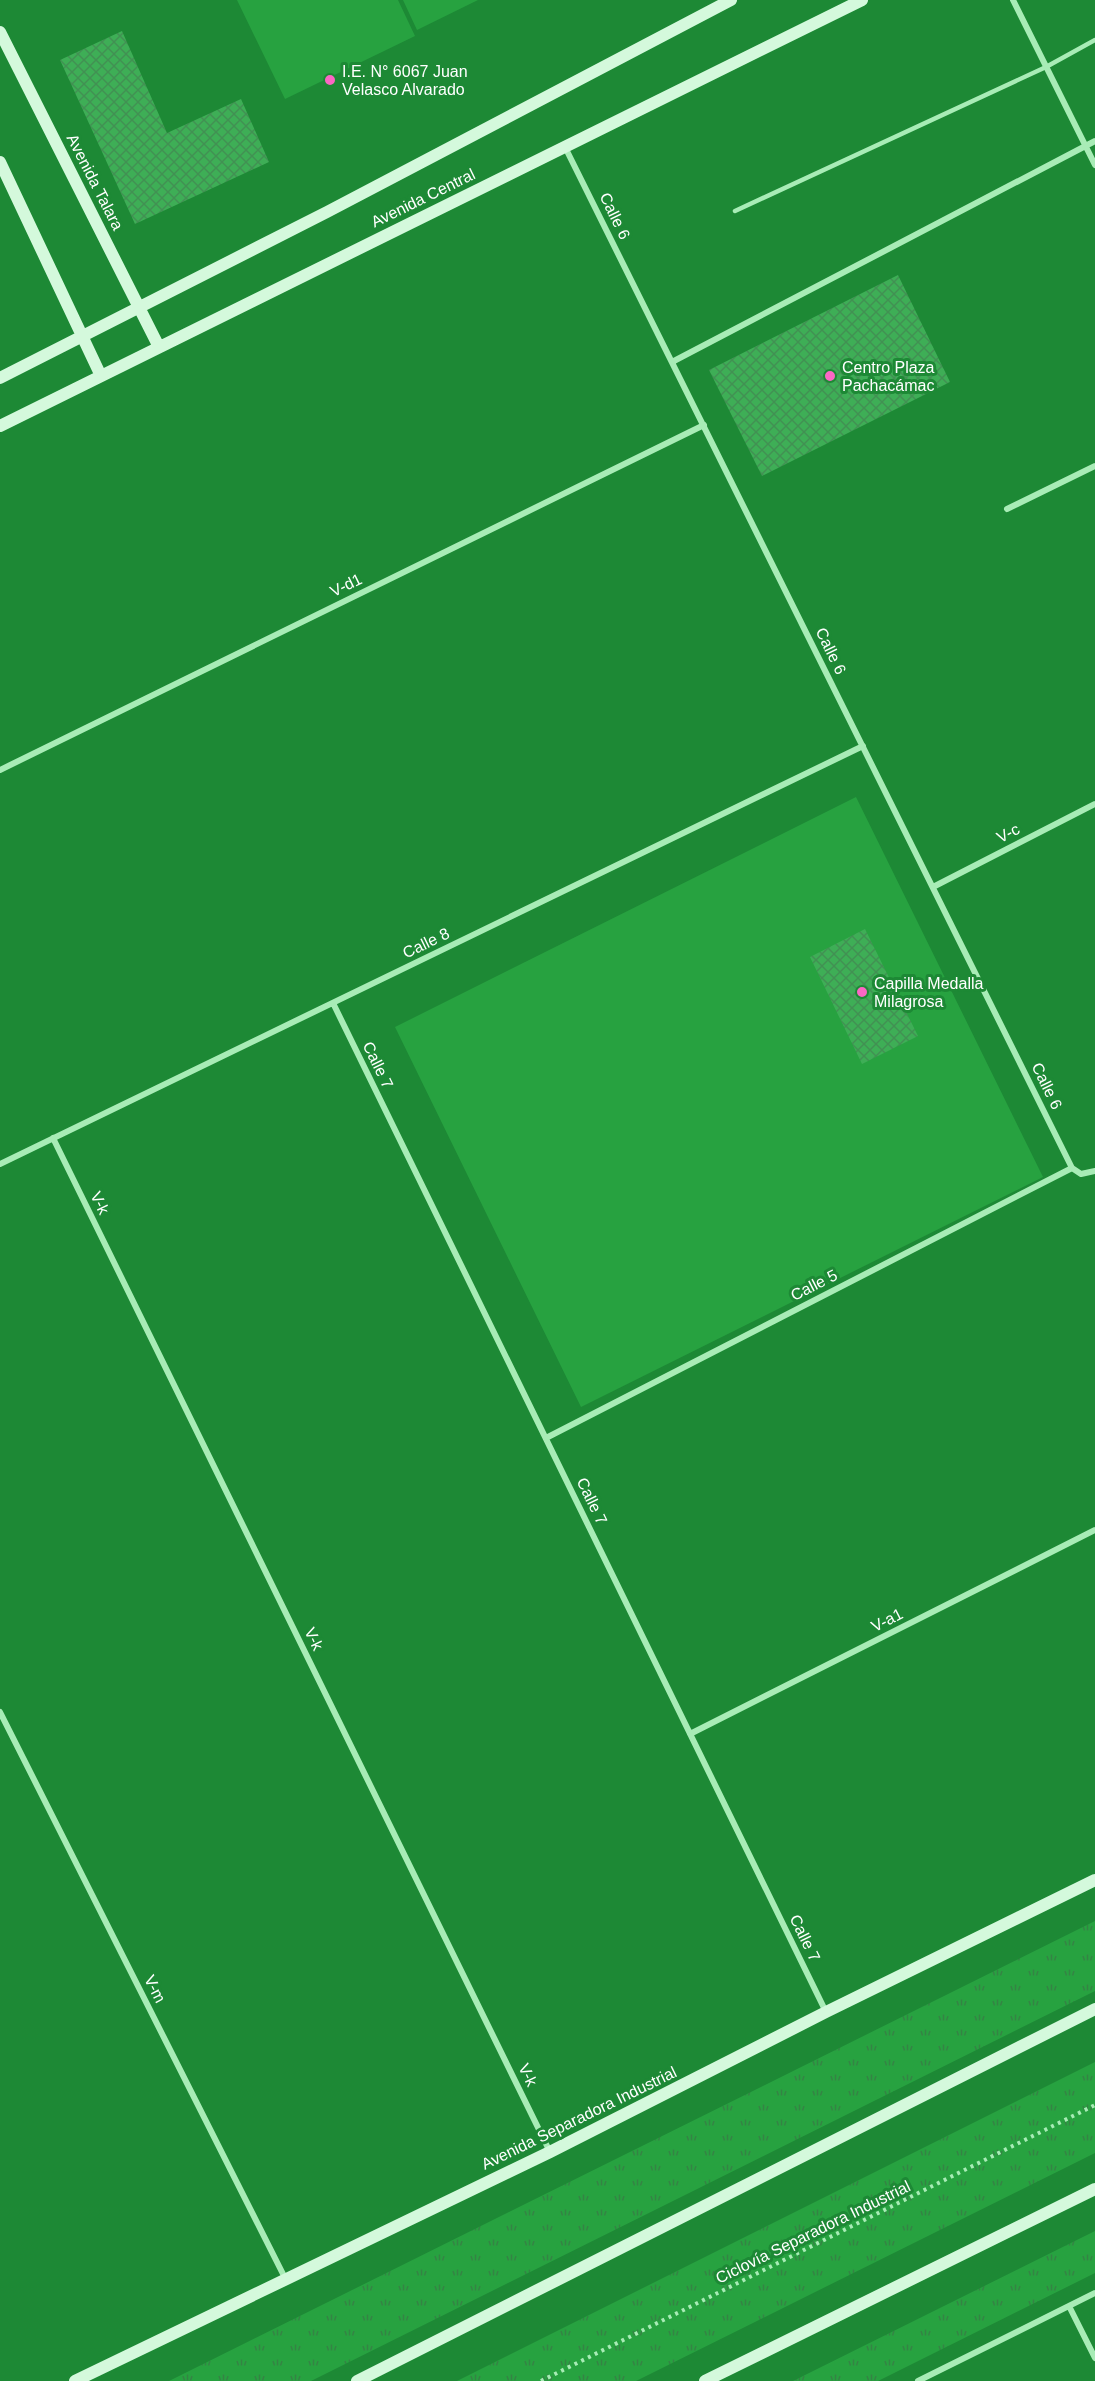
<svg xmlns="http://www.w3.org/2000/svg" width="1095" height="2381" viewBox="0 0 1095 2381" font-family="Arial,sans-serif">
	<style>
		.grass { fill: url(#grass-tufts) }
		.park { fill: #27a240 }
		.building { fill: url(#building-cross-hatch) }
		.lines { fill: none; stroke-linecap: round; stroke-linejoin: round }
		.path { stroke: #a8ecb6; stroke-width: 4; stroke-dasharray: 3 4.5; stroke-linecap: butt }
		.lane { stroke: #a8ecb6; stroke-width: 4.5 }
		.street { stroke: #a8ecb6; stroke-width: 6 }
		.secondary { stroke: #d4f9dc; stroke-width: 12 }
		.poi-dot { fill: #fb67c4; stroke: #1d8935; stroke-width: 2 }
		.labels { text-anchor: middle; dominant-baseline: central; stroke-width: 6; stroke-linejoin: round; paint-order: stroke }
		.poi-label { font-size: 16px; fill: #fff; stroke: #1d8935; text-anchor: start }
		.street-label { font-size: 16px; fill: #fff; stroke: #1d8935 }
	</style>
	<defs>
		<pattern id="grass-tufts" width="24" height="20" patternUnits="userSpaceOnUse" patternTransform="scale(1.5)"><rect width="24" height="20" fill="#27a240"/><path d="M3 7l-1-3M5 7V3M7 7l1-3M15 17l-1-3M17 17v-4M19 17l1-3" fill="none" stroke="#348444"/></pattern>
		<pattern id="building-cross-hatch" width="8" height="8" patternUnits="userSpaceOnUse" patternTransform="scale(1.5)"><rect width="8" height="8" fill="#3eae56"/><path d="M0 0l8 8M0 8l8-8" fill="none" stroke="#429153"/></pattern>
	</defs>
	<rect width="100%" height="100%" fill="#1d8935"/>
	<path class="grass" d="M 1095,1921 L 1095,1991 L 311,2381 L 169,2381 Z
		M 1095,2062 L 1095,2153 L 636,2381 L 457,2381 Z
		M 1095,2231 L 1095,2273 L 878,2381 L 793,2381 Z"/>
	<path class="park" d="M 237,0 L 398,0 L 415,36 L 285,99 Z
		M 403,0 L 478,0 L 417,30 Z
		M 856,797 L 1043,1177 L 581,1407 L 395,1027 Z"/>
	<path class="building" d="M 122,31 L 167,133 L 241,99 L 269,162 L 135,224 L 60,60 Z
		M 898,275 L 950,382 L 762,476 L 709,370 Z
		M 865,929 L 918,1036 L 862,1064 L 810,957 Z"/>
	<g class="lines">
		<path class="path" d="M 541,2381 L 1095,2105"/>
		<path class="lane" d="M 735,211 L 1046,67 L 1095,40"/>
		<path class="street" d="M 1013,0 L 1095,165
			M 565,147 L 1072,1168
			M 672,362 L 1095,141
			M 1007,509 L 1095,466
			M 0,770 L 704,425
			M 933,887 L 1095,804
			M 333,1003 L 826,2012
			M 53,1138 L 550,2152
			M 0,1164 L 863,746
			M 546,1438 L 1072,1168 L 1081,1174 L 1095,1171
			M 0,1712 L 285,2278
			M 690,1734 L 1095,1530
			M 1069,2306 L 1095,2358
			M 918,2381 L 1095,2293"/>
		<path class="secondary" d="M 0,32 L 159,347
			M 0,162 L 101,376
			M 0,378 L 327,212 L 731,0
			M 0,426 L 862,0
			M 75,2381 L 550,2152 L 826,2012 L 1095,1880
			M 357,2381 L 1095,2009
			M 705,2381 L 1095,2189"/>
	</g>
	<g class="poi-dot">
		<circle cx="330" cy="80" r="6"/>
		<circle cx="830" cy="376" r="6"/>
		<circle cx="862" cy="992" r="6"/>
	</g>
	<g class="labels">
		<g class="poi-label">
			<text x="342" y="71">I.E. N° 6067 Juan<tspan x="342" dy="18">Velasco Alvarado</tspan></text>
			<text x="842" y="367">Centro Plaza<tspan x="842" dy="18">Pachacámac</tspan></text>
			<text x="874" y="983">Capilla Medalla<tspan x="874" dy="18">Milagrosa</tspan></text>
		</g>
		<g class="street-label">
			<text transform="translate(95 182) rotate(63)">Avenida Talara</text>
			<text transform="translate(423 198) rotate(-26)">Avenida Central</text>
			<text transform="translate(615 216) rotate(64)">Calle 6</text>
			<text transform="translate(346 585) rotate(-26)">V-d1</text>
			<text transform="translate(831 651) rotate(64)">Calle 6</text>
			<text transform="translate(1008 833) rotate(-27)">V-c</text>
			<text transform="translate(426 943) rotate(-26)">Calle 8</text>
			<text transform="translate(378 1065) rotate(64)">Calle 7</text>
			<text transform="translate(1047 1086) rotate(64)">Calle 6</text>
			<text transform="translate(100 1203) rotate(64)">V-k</text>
			<text transform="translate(814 1285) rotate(-27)">Calle 5</text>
			<text transform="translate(592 1501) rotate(64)">Calle 7</text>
			<text transform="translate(887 1620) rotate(-27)">V-a1</text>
			<text transform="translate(314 1639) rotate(64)">V-k</text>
			<text transform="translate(805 1938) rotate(64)">Calle 7</text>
			<text transform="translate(155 1989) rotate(63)">V-m</text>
			<text transform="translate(528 2075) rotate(64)">V-k</text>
			<text transform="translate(579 2118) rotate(-26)">Avenida Separadora Industrial</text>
			<text transform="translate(813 2232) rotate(-26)">Ciclovía Separadora Industrial</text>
		</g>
	</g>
</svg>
